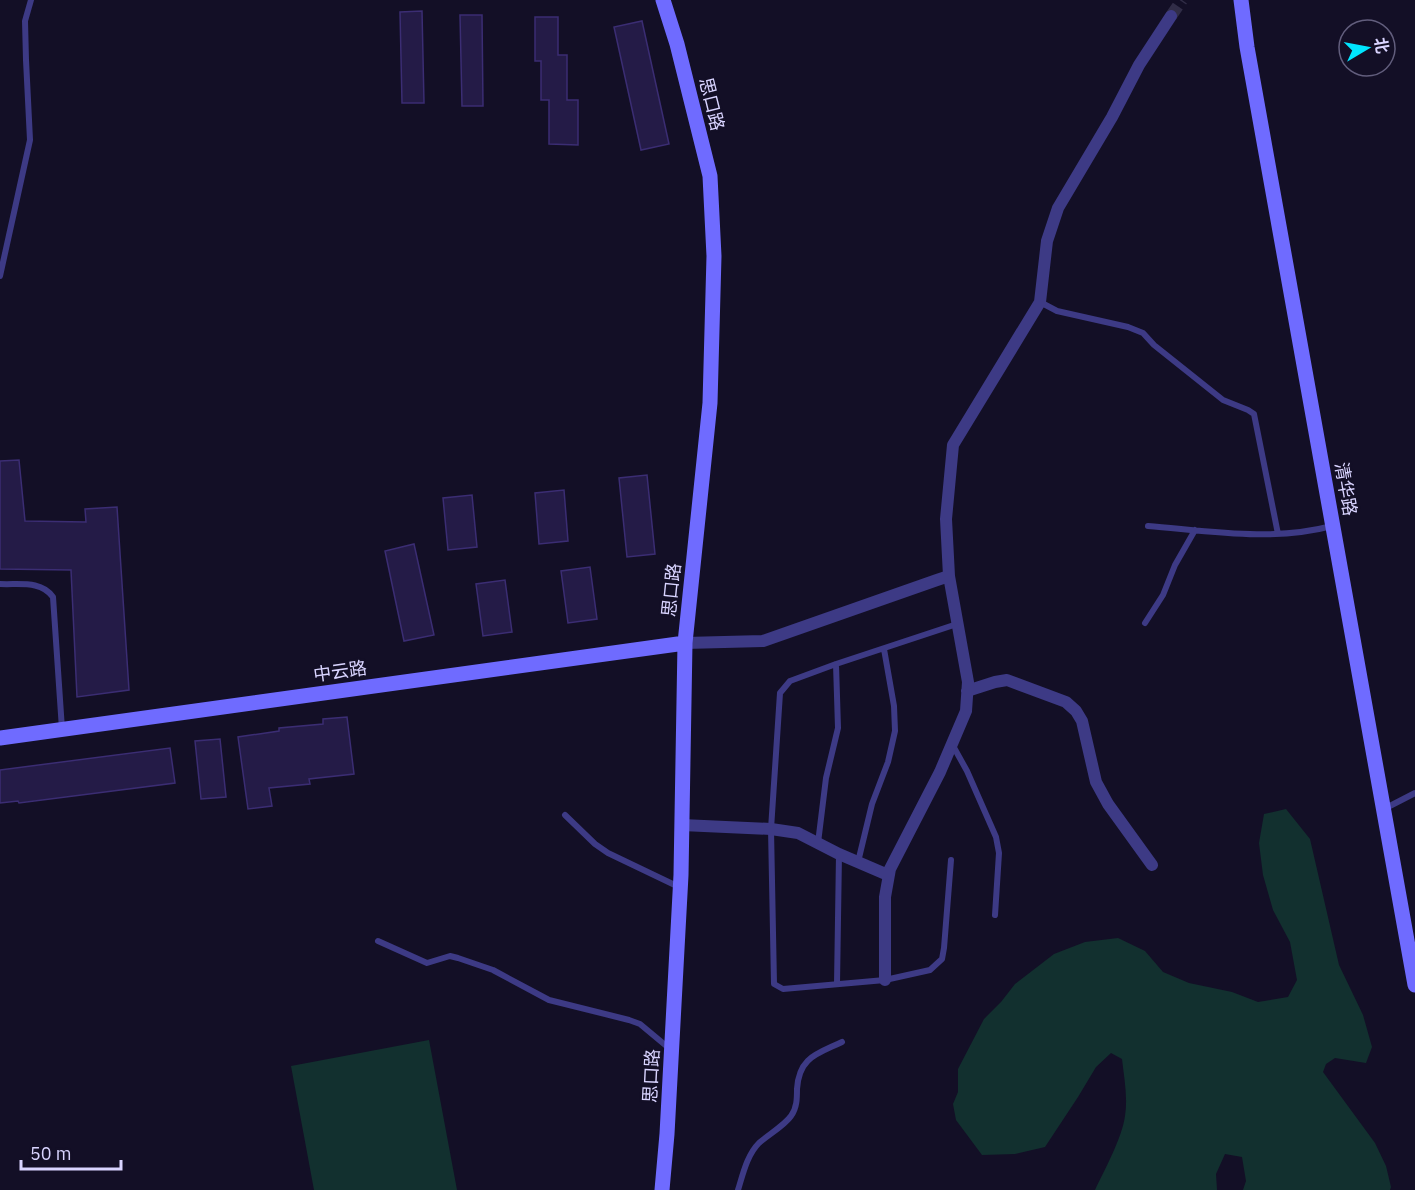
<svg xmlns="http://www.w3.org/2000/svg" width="1415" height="1190" viewBox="0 0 1415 1190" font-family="'IBM Plex Sans','Noto Sans SC',sans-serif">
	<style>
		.green { fill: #12302f }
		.building { fill: #241b47; stroke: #3b2d73; stroke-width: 1.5 }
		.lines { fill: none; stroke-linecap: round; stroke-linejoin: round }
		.street-tunnel { stroke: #312d47; stroke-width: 12; stroke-dasharray: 12 6; stroke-linecap: butt }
		.lane { stroke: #3d3a85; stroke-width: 6 }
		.street { stroke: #3d3a85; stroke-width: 12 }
		.secondary { stroke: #6f6bff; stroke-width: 15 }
		.labels { text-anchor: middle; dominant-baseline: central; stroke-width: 4.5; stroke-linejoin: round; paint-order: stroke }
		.street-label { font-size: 18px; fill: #d9d4ff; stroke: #130f26 }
	</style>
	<rect width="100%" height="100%" fill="#130f26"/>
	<path class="green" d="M 1286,809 L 1310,839 L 1339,965 L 1363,1015 L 1372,1047 L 1366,1063 L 1335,1058 L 1326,1064 L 1323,1072 L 1375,1143 L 1386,1166 L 1391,1187 L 1390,1190 L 1243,1190 L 1246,1181 L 1242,1157 L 1225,1154 L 1216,1174 L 1217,1190 L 1095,1190 C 1105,1169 1122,1138 1125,1116 C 1128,1097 1124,1077 1122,1059 L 1111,1053 L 1096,1067 L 1078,1097 L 1045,1147 L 1015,1154 L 982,1155 L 956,1120 L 953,1104 L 958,1092 L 958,1069 L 984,1019 L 1001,1002 L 1015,984 L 1054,954 L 1085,942 L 1118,938 L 1145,951 L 1163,972 L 1189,983 L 1232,992 L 1258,1002 L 1288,997 L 1297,980 L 1290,942 L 1273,910 L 1263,875 L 1259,843 L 1264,814 Z
		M 429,1040 L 457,1190 L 314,1190 L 291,1066 Z"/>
	<path class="building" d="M 422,11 L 424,103 L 402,103 L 400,12 Z
		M 460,15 L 482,15 L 483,106 L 462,106 Z
		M 535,17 L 558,17 L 558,55 L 567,55 L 567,100 L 578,100 L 578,145 L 549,144 L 549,100 L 541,100 L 541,61 L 535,61 Z
		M 642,21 L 669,144 L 641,150 L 614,27 Z
		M 19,460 L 25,521 L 86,522 L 85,509 L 117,507 L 129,690 L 77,697 L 71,570 L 0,569 L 0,461 Z
		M 647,475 L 655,554 L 627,557 L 619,478 Z
		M 564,490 L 568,541 L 539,544 L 535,493 Z
		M 472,495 L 477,547 L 448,550 L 443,498 Z
		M 414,544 L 434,635 L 404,641 L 385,551 Z
		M 590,567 L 597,619 L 568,623 L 561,571 Z
		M 505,580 L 512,632 L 483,636 L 476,584 Z
		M 347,717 L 354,774 L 309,779 L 310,784 L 269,788 L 272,806 L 248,809 L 238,737 L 279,731 L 279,728 L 323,724 L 323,719 Z
		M 220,739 L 226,797 L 201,799 L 195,741 Z
		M 170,748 L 175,783 L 19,803 L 18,801 L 0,803 L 0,770 Z"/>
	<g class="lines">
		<path class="street-tunnel" d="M 1171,16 L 1182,0"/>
		<path class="lane" d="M 0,276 L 30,140 L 26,60 L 25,21 L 31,0
			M 1040,302 L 1057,311 L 1128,327 L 1143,333 L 1154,345 L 1223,400 L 1248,410 L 1254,414 L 1278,534
			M 1148,526 C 1209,531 1271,542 1332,526
			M 0,584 C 19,585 41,580 53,597 L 62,729
			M 1145,623 L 1163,595 L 1175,565 L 1195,530
			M 952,744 L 967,771 L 996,837 L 999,853 L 995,915
			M 1384,809 L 1415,793
			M 565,815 L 595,844 L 608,853 L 679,887
			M 818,843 L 826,778 L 838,728 L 836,664
			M 951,860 L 944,948 L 942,959 L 930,970 L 885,980 L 783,989 L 774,984 L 771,829 L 780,693 L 790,681 L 836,664 L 957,624
			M 858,862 L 872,804 L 888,762 L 895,731 L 894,706 L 884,649
			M 378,941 L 427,963 L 450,956 L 458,958 L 493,970 L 549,1000 L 629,1020 L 640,1024 L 670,1049
			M 837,984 L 839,854
			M 738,1190 C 743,1174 747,1155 759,1143 C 768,1135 785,1125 791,1116 C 797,1108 797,1098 797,1089 C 799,1057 817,1054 842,1042"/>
		<path class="street" d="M 685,643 L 763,641 L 937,580 L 949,576 L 946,519 L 953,445 L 1040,302 L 1047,241 L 1058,208 L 1112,117 L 1139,65 L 1171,16
			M 967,691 L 995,682 L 1007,680 L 1066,702 L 1076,711 L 1082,721 L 1096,782 L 1108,804 L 1152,865
			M 682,825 L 771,829 L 798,833 L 839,854 L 888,875
			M 885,980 L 885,897 L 890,869 L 940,772 L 966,711 L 968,682 L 949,576"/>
		<path class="secondary" d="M 1241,0 L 1247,47 L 1415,985
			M 0,738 L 685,643
			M 662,1190 L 667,1134 L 681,875 L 685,643 L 710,403 L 714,256 L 710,176 L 677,44 L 663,0"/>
	</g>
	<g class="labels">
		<g class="street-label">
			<text transform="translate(712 104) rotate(76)">思口路</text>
			<text transform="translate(1346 489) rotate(80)">清华路</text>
			<text transform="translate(671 590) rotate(-84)">思口路</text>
			<text transform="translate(340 671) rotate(-8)">中云路</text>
			<text transform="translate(651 1076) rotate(-87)">思口路</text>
		</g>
	</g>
	<g transform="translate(1367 48) rotate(80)"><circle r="28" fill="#130f26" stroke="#625e7d" stroke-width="1.5"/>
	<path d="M0-4.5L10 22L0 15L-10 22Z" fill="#00e5ff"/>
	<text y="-9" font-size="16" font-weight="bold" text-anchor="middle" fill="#d9d4ff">北</text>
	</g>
	<path d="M21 1160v9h100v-9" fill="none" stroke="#d9d4ff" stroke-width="3"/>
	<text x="30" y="1160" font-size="18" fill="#d9d4ff" stroke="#130f26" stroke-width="4.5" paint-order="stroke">50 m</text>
</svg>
